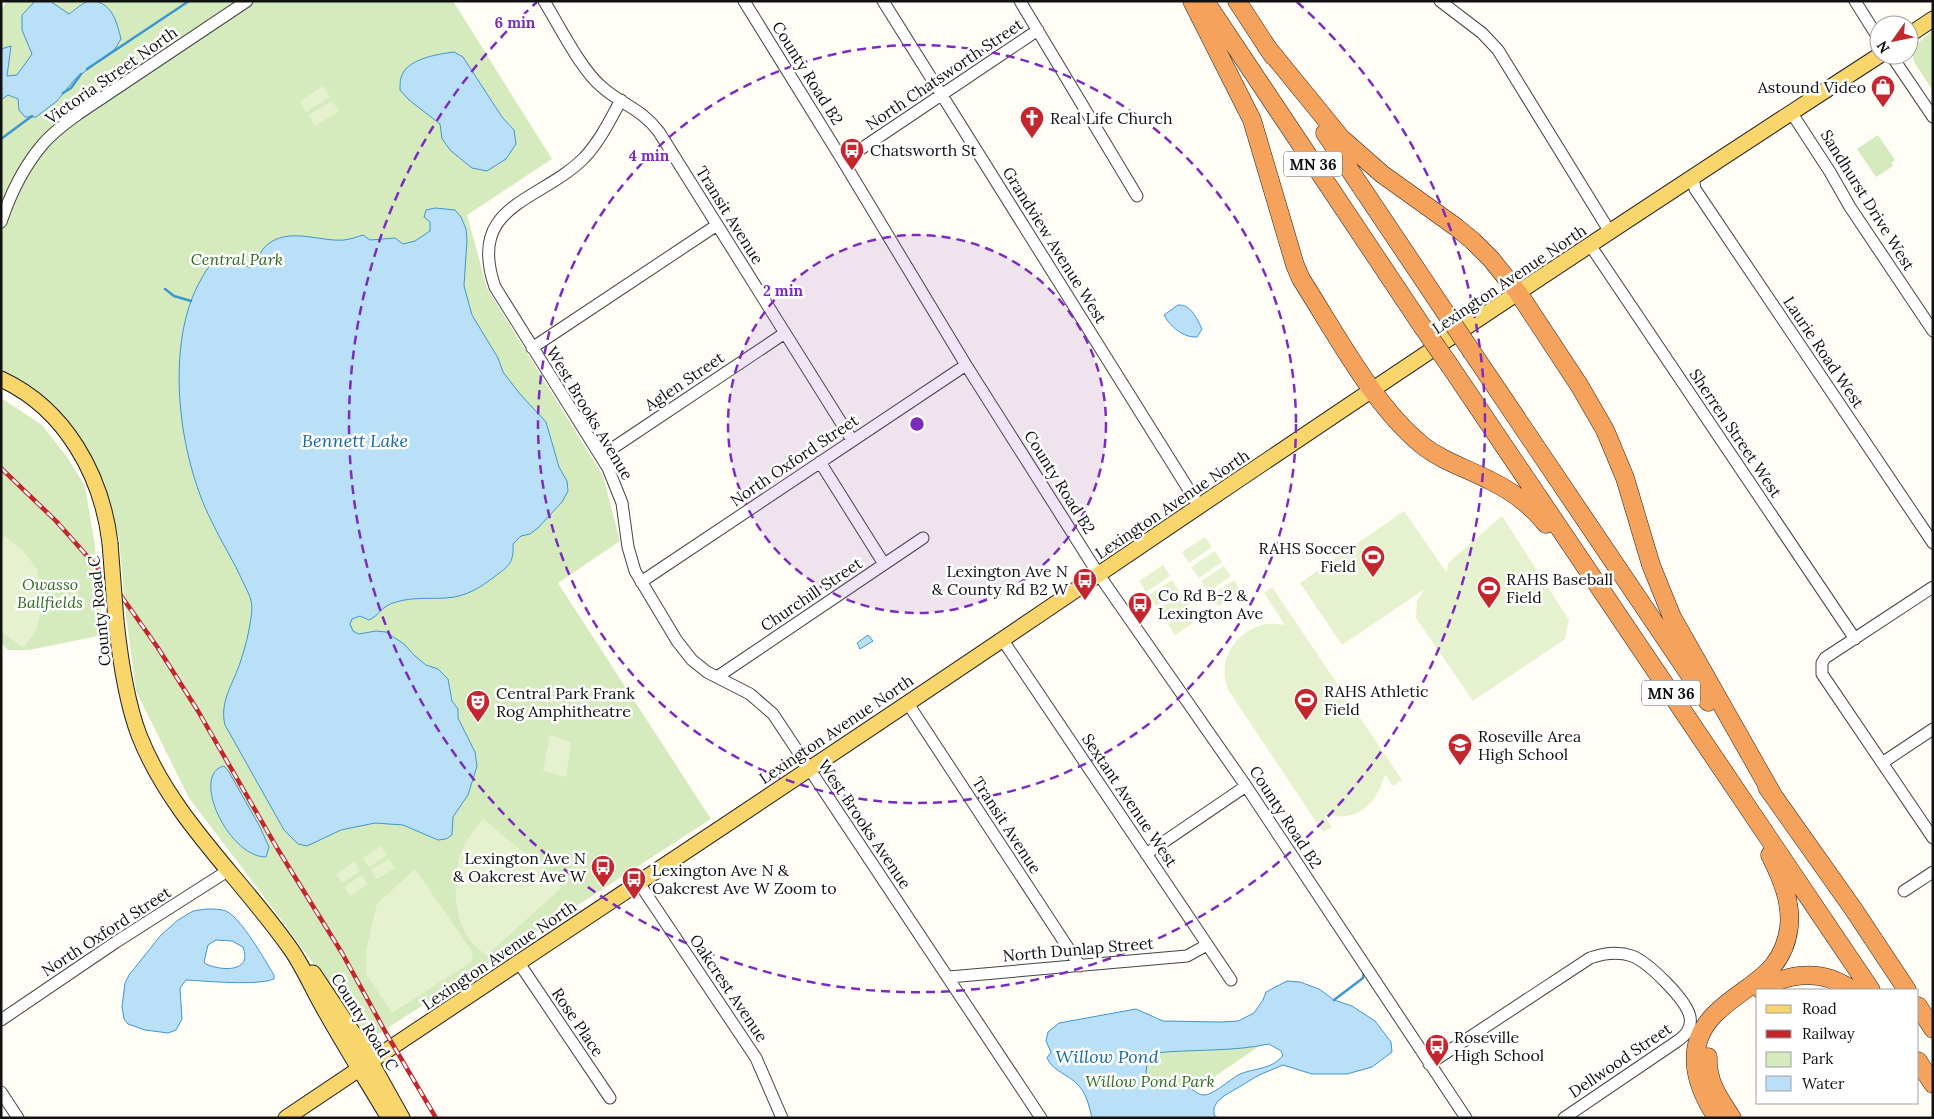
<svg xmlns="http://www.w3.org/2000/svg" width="1934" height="1119" viewBox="0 0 1934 1119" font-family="Lora,serif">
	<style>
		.green { fill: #d5ebbd }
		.pitch { fill: #e6f2cf }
		.water { fill: #b9e0f7; stroke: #3f96cf; fill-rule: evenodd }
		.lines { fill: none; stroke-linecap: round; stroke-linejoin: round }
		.stream { stroke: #3f96cf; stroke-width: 2.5 }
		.minor-casing { stroke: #444; stroke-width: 13 }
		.major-casing { stroke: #222; stroke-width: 17 }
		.highway-casing { stroke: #222; stroke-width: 19 }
		.minor { stroke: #fff; stroke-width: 11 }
		.major { stroke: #f9d66b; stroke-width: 15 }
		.highway { stroke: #f5a25d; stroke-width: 18 }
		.rail-casing { stroke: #c4262e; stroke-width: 4.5 }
		.rail { stroke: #fff; stroke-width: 2.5; stroke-dasharray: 8; stroke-linecap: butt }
		.major-bridge-casing { stroke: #222; stroke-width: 17; stroke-linecap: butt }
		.highway-bridge-casing { stroke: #222; stroke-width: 19; stroke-linecap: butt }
		.major-bridge { stroke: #f9d66b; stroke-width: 15 }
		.highway-bridge { stroke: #f5a25d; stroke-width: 18 }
		.ring { fill: none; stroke: #7b2cbf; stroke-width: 2.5; stroke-dasharray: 9 6 }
		.labels { text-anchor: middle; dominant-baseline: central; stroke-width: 5; stroke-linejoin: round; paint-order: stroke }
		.shield { fill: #fff; stroke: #585858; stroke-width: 1 }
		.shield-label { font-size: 15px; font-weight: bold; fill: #111 }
		.street-label { font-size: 16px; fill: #111; stroke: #fff }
		.poi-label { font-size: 16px; fill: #111; stroke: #fff; text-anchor: start }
		.park-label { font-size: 16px; font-style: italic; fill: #2f6b1f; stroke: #fff }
		.water-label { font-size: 18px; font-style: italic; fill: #1768a6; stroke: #fff }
		.centre { fill: #7b2cbf; stroke: #fff; stroke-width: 2.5 }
		.ring-label { font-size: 15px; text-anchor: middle; font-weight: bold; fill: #7b2cbf; stroke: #fff; stroke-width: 5; stroke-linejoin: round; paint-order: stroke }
	</style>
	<rect width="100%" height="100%" fill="#fffdf5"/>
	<path class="green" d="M 8,1 L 453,1 L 552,159 L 467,215 L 487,288 L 603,476 L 620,541 L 558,583 L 711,819 L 369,1040 L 277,914 L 189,798 L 136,691 L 126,616 L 119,539 L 104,480 L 50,403 L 1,371 L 1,9 Z
		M 1933,30 L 1933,91 L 1914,62 L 1911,49 Z
		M 1878,135 L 1895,160 L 1891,163 L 1893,166 L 1876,177 L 1857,149 Z
		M 1,398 L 42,425 L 67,457 L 85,486 L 95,546 L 103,635 L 29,650 L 8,650 L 1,643 Z
		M 1268,1040 L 1185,1097 L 1082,1056 Z"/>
	<path class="pitch" d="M 323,86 L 330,97 L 306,112 L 300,101 Z
		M 332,101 L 339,111 L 315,126 L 309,115 Z
		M 1404,511 L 1447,573 L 1448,563 L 1502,516 L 1569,620 L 1565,639 L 1473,701 L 1416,618 L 1417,600 L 1425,589 L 1342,645 L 1300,583 Z
		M 5,536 L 22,550 L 37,569 L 42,605 L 36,631 L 23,648 L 1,631 L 1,543 Z
		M 1205,537 L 1212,547 L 1189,563 L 1182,552 Z
		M 1215,551 L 1222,562 L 1199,578 L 1191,567 Z
		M 1163,565 L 1170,576 L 1146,592 L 1139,581 Z
		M 1224,566 L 1231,576 L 1208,592 L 1201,581 Z
		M 1172,580 L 1179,591 L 1156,606 L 1149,595 Z
		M 1234,580 L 1241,591 L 1218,606 L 1211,596 Z
		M 1272,587 L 1402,780 L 1393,786 L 1385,775 C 1374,807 1359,821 1324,815 L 1332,827 L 1323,832 L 1233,697 C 1230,693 1227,688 1226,683 C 1219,657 1237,632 1262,625 C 1269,623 1277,624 1285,625 L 1264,593 Z
		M 1182,594 L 1189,605 L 1166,620 L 1158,609 Z
		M 1191,608 L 1199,619 L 1175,635 L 1168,624 Z
		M 550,735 L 571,742 L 566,777 L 543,771 Z
		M 483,819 L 560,882 L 560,889 L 487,955 C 458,937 453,904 457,873 C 458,867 458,860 460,854 C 466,841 474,830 483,819 Z
		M 381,846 L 387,855 L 369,867 L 363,858 Z
		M 389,859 L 395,868 L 377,879 L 371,870 Z
		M 354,862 L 360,871 L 342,883 L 336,874 Z
		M 415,869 L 473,953 L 471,962 L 392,1013 L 366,974 L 366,951 L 377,904 Z
		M 362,875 L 368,884 L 350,896 L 344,887 Z"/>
	<path class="water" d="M 35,1 L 50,1 L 69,14 C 75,10 82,3 89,1 C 112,0 117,23 121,39 L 115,49 L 75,79 L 57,101 L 36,117 L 25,117 L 19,110 L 18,99 L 8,95 L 1,100 L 1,49 L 11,46 L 7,76 L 17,75 L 32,54 L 22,30 L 22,15 Z
		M 454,52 L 463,57 L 502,117 L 514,130 L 516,144 L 506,159 L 487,171 L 472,168 L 451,151 L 442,139 L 440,124 L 409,100 L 400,90 C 400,86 400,81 401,78 C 405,59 438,54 454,52 Z
		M 435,208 L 455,210 L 461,217 L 466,229 L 467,240 L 464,286 L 472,315 L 498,358 L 503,372 L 520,394 L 546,422 L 559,467 L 567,481 L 568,491 L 562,502 L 538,528 L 530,534 L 521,536 L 513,544 C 514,563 509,566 494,577 C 480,588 465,597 446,598 C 429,599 413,597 396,602 C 381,606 380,615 369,620 L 360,616 L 352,619 L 350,624 L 353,631 L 359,634 L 376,631 L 386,632 L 404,644 L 415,656 L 426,665 L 438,669 L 448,679 L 452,701 L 458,709 L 458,718 L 475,752 L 477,766 L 468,795 L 453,817 L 452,835 L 446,839 L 438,840 L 403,825 L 375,823 L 341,830 L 307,846 L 298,844 L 284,830 L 225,725 C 219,701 234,683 241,660 C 245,648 248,636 250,624 C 251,617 253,607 251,601 C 250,595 246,589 244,584 C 234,561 221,542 211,520 C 179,457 165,349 198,285 C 201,280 204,273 208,268 C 212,263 228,255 235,258 C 240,260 244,265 250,268 C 259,261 259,251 268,244 C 290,227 320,242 344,240 C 351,239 357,237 363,235 L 370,240 L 395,238 L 403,244 L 415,241 L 430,231 L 430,222 L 424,217 L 426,210 Z
		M 1178,305 C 1191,304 1197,319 1202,329 L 1197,337 C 1183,338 1170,326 1164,315 Z
		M 868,635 L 873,641 L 860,649 L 857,643 Z
		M 224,766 L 229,772 L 260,827 L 269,847 L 266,857 C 228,857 190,774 224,766 Z
		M 206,909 C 213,909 221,909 226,911 C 242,919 264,959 274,975 L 274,979 C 258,986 205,981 186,980 L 180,988 L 182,1019 L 176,1030 L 168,1033 L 145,1030 L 128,1024 L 124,1019 L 122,1007 L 125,983 L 129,975 L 161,935 L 178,920 L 193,911 ZM 216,940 L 232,941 L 243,947 C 253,973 221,971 206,964 L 204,962 L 208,945 Z
		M 1287,981 L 1300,982 L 1319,989 L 1334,1000 L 1352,1006 L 1375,1021 L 1391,1042 L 1392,1052 L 1372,1067 L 1347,1074 L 1312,1074 L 1283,1065 L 1259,1075 L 1224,1096 L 1217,1102 L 1214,1108 L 1214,1115 L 1218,1118 L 1092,1118 C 1089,1106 1087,1095 1079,1086 C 1069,1074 1053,1072 1047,1058 L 1051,1052 L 1046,1041 L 1048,1032 L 1059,1023 L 1136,1009 L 1163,1021 L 1221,1022 L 1238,1021 L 1254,1013 L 1263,1000 L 1266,992 ZM 1269,1044 L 1281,1051 L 1283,1055 C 1273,1070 1252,1068 1238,1075 C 1230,1080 1211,1096 1204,1095 C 1198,1095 1193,1089 1187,1087 C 1173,1082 1158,1084 1146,1073 L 1147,1063 L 1155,1053 C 1193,1049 1231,1052 1269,1044 Z"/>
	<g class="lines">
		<path class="stream" d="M 87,69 L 189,1
			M 63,93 L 71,88 L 81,74
			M 1,139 L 32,116
			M 165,289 L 174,296 L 191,301
			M 1334,1000 L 1363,978 L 1364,971"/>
		<defs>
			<path id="minor" d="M 544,1 C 559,25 581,70 602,87 C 622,105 641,108 659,132 L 852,440
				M 744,1 L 843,161 L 966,365 L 1099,575 L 1246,786 L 1466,1118
				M 883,1 L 1199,506
				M 1020,1 L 1137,196
				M 1440,1 L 1482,33 L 1498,50 L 1610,232
				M 1855,1 L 1879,39
				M 1891,55 L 1933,117
				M 621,100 C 610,120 600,141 584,158 C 540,202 466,204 495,287 L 608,468 L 622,503 L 628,547 L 635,571 L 677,641 L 692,660 L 707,672 L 750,694 L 773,714 L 1041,1118
				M 1791,112 L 1830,172 L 1850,207 L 1933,331
				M 843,161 L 1038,30
				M 1693,177 L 1695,189 L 1933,543
				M 1,222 C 10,195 25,165 43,144 C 53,132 66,123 78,114 L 247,1
				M 1590,245 L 1855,639
				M 532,348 L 717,225
				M 601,456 L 785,333
				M 820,462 L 884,564
				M 641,582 L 966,365
				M 1933,587 L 1825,658 L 1822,663 L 1822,674 L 1933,838
				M 1002,639 L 1231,980
				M 717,677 L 923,538
				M 907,702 L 1080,966
				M 1882,763 L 1933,729
				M 1146,854 L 1246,786
				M 639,883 L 756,1058 L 782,1118
				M 1904,891 L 1933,872
				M 519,963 L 610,1098
				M 949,977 L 1187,956 L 1207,945
				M 1,1020 L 116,942 L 229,870
				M 1429,1064 L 1590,958 C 1604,953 1618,951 1632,956 C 1648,962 1687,1000 1690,1017 C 1692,1029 1685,1036 1676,1042 L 1564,1118
				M 1,1092 L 18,1118"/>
			<path id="major" d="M 1909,35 L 1933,19
				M 1,379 C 66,409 102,476 110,543
				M 116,621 C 120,658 126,701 139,735 C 171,817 240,877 290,948 C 303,966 312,988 323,1007 C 344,1045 367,1081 389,1118
				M 313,973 L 363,1048 L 402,1118
				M 286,1118 C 558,935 832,756 1102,572 C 1360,397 1619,224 1880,55"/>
			<path id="highway" d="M 1192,1 L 1252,120 L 1295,265 L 1301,279 C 1335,332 1373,405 1422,445 C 1442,461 1466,468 1489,480 C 1510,490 1531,505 1546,524
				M 1205,1 L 1422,326
				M 1237,1 L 1273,56
				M 1266,46 L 1341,138 L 1382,174 L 1456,227 L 1473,241 L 1491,259 L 1519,294 L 1579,385 L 1605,430 L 1625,478 L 1651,565 L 1672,617 L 1774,797
				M 1325,133 L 1445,312
				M 1472,352 L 1708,702
				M 1450,366 L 1871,990
				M 1767,787 L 1854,910 L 1907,990
				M 1761,990 C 1790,971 1824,970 1852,990
				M 1918,1006 L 1933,1029
				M 1708,1057 C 1707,1082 1719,1098 1732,1118
				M 1918,1061 L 1933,1084
				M 1717,1118 C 1695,1085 1683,1046 1715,1014 C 1745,984 1783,976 1789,927 C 1792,902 1781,877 1770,855"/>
		</defs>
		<use href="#minor" class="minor-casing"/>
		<use href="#major" class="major-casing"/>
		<use href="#highway" class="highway-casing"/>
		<use href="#minor" class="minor"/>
		<use href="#major" class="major"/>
		<use href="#highway" class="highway"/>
		<defs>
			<path id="rail" d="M 1,468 L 56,521 L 88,557 L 117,590 L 158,648 L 198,711 L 277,848 L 342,953 L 386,1033 L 436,1118"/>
		</defs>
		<use href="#rail" class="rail-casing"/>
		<use href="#rail" class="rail"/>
		<defs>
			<path id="major-bridge" d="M 110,543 L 116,621"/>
			<path id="highway-bridge" d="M 1445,312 L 1472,352
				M 1422,326 L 1450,366"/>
		</defs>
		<use href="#major-bridge" class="major-bridge-casing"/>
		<use href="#highway-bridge" class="highway-bridge-casing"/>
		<use href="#major-bridge" class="major-bridge"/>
		<use href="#highway-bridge" class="highway-bridge"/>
	</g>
	<circle cx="917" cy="424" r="189" fill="#7b2cbf" fill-opacity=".12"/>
	<g class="ring">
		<circle cx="917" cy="424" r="189"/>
		<circle cx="917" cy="424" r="379"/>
		<path d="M1297 2A568 568 0 1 1 537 2"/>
	</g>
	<defs>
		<symbol id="shop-pin" viewBox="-11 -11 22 30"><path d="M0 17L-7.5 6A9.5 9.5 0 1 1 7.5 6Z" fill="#c4262e" stroke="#fff"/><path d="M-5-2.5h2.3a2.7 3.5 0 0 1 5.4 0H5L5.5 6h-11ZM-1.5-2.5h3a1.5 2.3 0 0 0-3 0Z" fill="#fff"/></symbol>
		<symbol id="church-pin" viewBox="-11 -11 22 30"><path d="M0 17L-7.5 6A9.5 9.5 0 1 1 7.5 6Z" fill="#c4262e" stroke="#fff"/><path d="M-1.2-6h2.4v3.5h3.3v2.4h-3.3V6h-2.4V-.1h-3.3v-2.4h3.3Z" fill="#fff"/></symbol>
		<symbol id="bus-pin" viewBox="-11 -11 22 30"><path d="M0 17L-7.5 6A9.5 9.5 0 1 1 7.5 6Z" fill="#c4262e" stroke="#fff"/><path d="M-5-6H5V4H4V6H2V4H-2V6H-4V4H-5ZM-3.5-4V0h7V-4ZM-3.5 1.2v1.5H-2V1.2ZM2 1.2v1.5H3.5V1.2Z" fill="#fff"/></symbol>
		<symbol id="stadium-pin" viewBox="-11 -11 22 30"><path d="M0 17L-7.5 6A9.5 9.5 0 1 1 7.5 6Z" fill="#c4262e" stroke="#fff"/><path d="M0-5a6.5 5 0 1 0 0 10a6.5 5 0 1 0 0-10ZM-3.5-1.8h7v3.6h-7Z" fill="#fff"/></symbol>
		<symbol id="theatre-pin" viewBox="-11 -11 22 30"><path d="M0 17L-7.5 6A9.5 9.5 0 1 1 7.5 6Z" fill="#c4262e" stroke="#fff"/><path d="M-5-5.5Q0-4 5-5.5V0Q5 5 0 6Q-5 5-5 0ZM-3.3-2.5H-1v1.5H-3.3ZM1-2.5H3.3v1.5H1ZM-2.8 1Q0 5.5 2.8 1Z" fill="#fff"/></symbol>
		<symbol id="school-pin" viewBox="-11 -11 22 30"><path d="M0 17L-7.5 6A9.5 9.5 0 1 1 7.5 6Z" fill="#c4262e" stroke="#fff"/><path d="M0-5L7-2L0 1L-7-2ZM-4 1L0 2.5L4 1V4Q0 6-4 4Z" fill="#fff"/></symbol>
	</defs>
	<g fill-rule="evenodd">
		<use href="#shop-pin" x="1869" y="73" width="28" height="38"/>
		<use href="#church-pin" x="1018" y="104" width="28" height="38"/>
		<use href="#bus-pin" x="838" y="136" width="28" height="38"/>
		<use href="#stadium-pin" x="1359" y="543" width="28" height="38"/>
		<use href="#bus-pin" x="1071" y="566" width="28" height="38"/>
		<use href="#stadium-pin" x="1475" y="574" width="28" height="38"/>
		<use href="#bus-pin" x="1126" y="590" width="28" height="38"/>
		<use href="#stadium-pin" x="1292" y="686" width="28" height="38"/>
		<use href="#theatre-pin" x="464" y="688" width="28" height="38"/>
		<use href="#school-pin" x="1446" y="731" width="28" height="38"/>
		<use href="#bus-pin" x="589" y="853" width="28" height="38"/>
		<use href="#bus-pin" x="620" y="865" width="28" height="38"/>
		<use href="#bus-pin" x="1423" y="1032" width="28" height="38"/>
	</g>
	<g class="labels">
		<g class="shield">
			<rect x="1284" y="151.5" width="58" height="25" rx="4"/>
			<rect x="1642" y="680.5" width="58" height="25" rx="4"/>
		</g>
		<g class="shield-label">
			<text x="1313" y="164">MN 36</text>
			<text x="1671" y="693">MN 36</text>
		</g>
		<g class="street-label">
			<text transform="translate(808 73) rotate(58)">County Road B2</text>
			<text transform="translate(944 74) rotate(-34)">North Chatsworth Street</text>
			<text transform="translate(111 75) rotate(-35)">Victoria Street North</text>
			<text transform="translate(1868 200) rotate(58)">Sandhurst Drive West</text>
			<text transform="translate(730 215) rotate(58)">Transit Avenue</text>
			<text transform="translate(1055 245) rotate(58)">Grandview Avenue West</text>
			<text transform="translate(1509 279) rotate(-34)">Lexington Avenue North</text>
			<text transform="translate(1824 352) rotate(56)">Laurie Road West</text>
			<text transform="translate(684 381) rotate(-34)">Aglen Street</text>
			<text transform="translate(590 413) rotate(59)">West Brooks Avenue</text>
			<text transform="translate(1736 433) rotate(56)">Sherren Street West</text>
			<text transform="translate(794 460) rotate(-34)">North Oxford Street</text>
			<text transform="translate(1060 482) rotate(58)">County Road B2</text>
			<text transform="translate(1172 504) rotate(-34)">Lexington Avenue North</text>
			<text transform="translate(811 594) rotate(-34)">Churchill Street</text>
			<text transform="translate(99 611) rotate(-96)">County Road C</text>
			<text transform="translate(836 729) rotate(-34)">Lexington Avenue North</text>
			<text transform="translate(1130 800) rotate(56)">Sextant Avenue West</text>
			<text transform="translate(1286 817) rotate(57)">County Road B2</text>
			<text transform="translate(865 824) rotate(56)">West Brooks Avenue</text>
			<text transform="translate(1007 825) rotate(57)">Transit Avenue</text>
			<text transform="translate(106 931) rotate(-33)">North Oxford Street</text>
			<text transform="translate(1078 949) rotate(-5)">North Dunlap Street</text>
			<text transform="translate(499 955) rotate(-34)">Lexington Avenue North</text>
			<text transform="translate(729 988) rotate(56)">Oakcrest Avenue</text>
			<text transform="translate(365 1022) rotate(58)">County Road C</text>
			<text transform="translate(578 1022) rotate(56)">Rose Place</text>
			<text transform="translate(1620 1060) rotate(-34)">Dellwood Street</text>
		</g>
		<g class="poi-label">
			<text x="1866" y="87" text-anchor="end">Astound Video</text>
			<text x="1050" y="118">Real Life Church</text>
			<text x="870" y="150">Chatsworth St</text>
			<text x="1356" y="548" text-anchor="end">RAHS Soccer<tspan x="1356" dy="18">Field</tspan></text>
			<text x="1068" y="571" text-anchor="end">Lexington Ave N<tspan x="1068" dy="18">&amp; County Rd B2 W</tspan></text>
			<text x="1506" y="579">RAHS Baseball<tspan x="1506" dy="18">Field</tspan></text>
			<text x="1158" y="595">Co Rd B-2 &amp;<tspan x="1158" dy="18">Lexington Ave</tspan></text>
			<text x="1324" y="691">RAHS Athletic<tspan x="1324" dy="18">Field</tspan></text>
			<text x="496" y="693">Central Park Frank<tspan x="496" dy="18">Rog Amphitheatre</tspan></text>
			<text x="1478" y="736">Roseville Area<tspan x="1478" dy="18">High School</tspan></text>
			<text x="586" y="858" text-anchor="end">Lexington Ave N<tspan x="586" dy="18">&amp; Oakcrest Ave W</tspan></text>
			<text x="652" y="870">Lexington Ave N &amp;<tspan x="652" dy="18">Oakcrest Ave W Zoom to</tspan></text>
			<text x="1454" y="1037">Roseville<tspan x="1454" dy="18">High School</tspan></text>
		</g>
		<g class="park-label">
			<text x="237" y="259">Central Park</text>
			<text x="50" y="584">Owasso<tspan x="50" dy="18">Ballfields</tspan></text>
			<text x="1150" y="1081">Willow Pond Park</text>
		</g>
		<g class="water-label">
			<text x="355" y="440">Bennett Lake</text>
			<text x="1107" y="1056">Willow Pond</text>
		</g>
	</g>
	<circle cx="917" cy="424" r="8" class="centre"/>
	<g class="ring-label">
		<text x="515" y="28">6 min</text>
		<text x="649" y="161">4 min</text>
		<text x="783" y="296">2 min</text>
	</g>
	<rect width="1934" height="1119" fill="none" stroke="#111111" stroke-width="5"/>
	<rect x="1756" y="989" width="162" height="115" fill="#ffffff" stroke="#a0a0a0"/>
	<rect x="1766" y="1005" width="25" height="8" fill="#f9d66b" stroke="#a0a0a0"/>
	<text x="1802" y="1014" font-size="15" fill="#111111">Road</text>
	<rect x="1766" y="1030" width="25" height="8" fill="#c4262e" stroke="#a0a0a0"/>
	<text x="1802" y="1039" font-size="15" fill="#111111">Railway</text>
	<rect x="1766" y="1052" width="25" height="15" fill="#d5ebbd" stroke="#a0a0a0"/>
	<text x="1802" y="1064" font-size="15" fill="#111111">Park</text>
	<rect x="1766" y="1076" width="25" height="15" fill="#b9e0f7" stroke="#a0a0a0"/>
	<text x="1802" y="1089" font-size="15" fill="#111111">Water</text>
	<g transform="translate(1894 40) rotate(237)"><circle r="24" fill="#ffffff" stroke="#a0a0a0"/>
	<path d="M0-4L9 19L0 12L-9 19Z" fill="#c4262e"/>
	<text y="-8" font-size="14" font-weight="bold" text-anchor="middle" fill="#111111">N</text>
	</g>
</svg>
